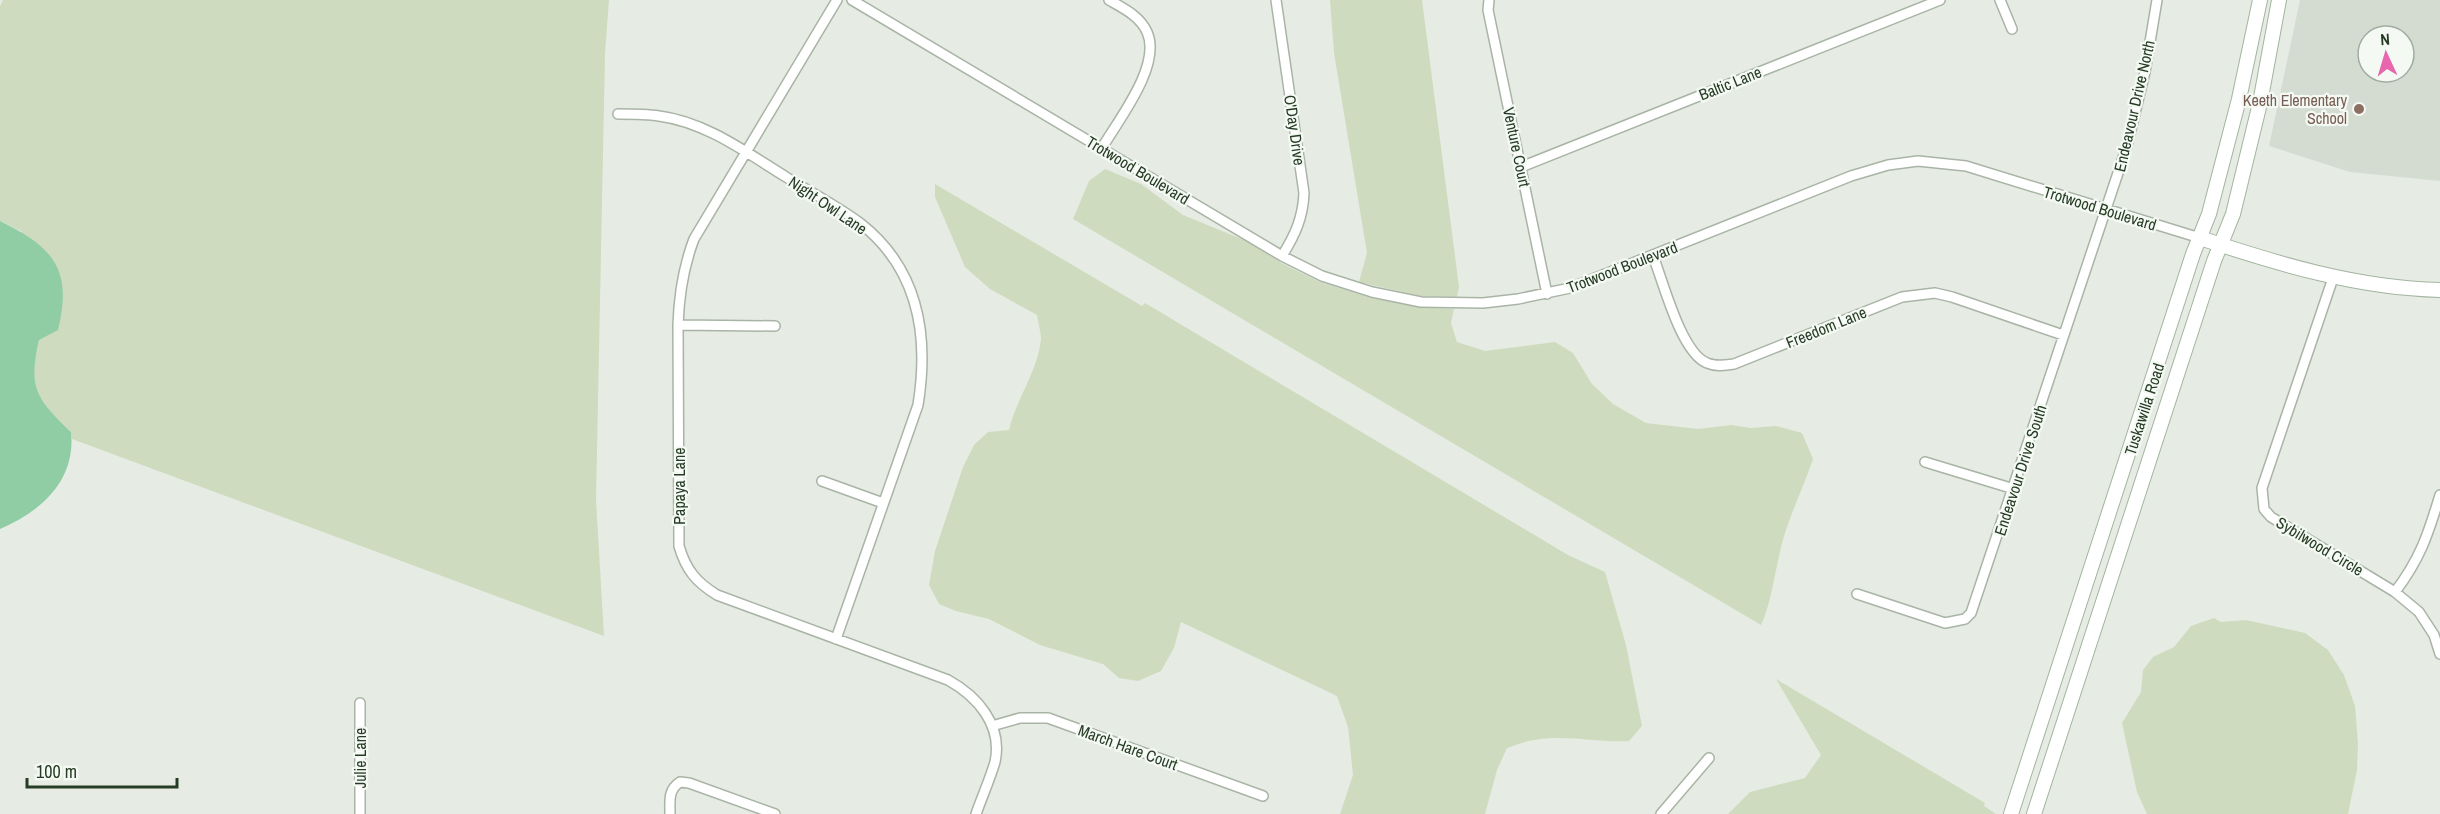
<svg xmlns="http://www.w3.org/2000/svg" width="2440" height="814" viewBox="0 0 2440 814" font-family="'Archivo Narrow',sans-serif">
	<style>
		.built { fill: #d4dcd2; fill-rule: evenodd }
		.green { fill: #cedbbe }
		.water { fill: #90cda5 }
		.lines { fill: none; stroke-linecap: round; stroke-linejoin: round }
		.street-casing { stroke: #a9b4a6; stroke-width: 12 }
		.secondary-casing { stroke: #a3b4a0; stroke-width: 16 }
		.street { stroke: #fff; stroke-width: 9 }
		.secondary { stroke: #fff; stroke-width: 14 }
		.education-dot { fill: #8d6e63; stroke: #f5f9f4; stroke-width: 2 }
		.labels { text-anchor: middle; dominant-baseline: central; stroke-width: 4.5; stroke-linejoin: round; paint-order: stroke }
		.street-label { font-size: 16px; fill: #263c24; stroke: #f5f9f4 }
		.education-label { font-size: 16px; fill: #785e54; stroke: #f5f9f4; text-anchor: end }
	</style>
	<rect width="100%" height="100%" fill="#e6ece3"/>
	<path class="built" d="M 2300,0 L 2440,0 L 2440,181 L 2350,172 L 2269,146 ZM 2368,36 L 2404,36 L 2404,72 L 2368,72 Z"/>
	<path class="green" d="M 3,0 L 609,0 L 605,54 L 596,500 L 604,636 L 72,439 L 71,432 L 49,410 L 36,392 L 33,371 L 39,340 L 21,231 L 0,221 L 0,6 Z
		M 1330,0 L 1422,0 L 1459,287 L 1457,297 L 1421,296 L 1359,282 L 1367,253 L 1334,53 Z
		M 1105,169 L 1141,184 L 1183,215 L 1244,240 L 1283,264 L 1320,282 L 1371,298 L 1420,307 L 1454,309 L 1451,323 L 1457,342 L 1485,351 L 1555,342 L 1573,353 L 1592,384 L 1613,404 L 1646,423 L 1698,429 L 1731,425 L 1751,428 L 1776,426 L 1802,433 L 1813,459 C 1805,483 1794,506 1786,530 C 1776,559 1773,600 1761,625 L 1073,219 L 1089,181 Z
		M 935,184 L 1142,306 L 1145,303 L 1568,555 L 1605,572 L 1626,645 L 1642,726 L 1629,741 C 1598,743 1565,734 1535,740 C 1525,741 1516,745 1507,748 L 1497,770 L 1485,814 L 1340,814 L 1353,775 L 1348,727 L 1337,696 L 1181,622 L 1174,648 L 1161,671 L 1138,681 L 1119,678 L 1103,664 L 1040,645 L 989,619 L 956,611 L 939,604 L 929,585 L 935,551 L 963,467 L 974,445 L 988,432 L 1009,430 C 1016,399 1038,371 1041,339 C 1041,332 1038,322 1037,315 L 990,289 L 965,267 L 935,197 Z
		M 2214,618 L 2221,622 L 2246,620 L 2305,633 L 2328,650 L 2344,675 L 2355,706 L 2358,744 L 2357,770 L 2348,814 L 2147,814 L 2137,792 L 2122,723 L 2141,692 L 2143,670 L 2153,657 L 2174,647 L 2191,626 Z
		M 1776,679 L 1985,803 L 1984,806 L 1996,814 L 1728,814 L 1750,792 L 1805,778 L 1821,755 Z"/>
	<path class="water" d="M 0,221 C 53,247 73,269 58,330 L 39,340 C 28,389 36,398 71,432 C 76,480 42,511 0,529 Z"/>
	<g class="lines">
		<defs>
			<path id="street" d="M 837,0 L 694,239 C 683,268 679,294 678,325 L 679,546 C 686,570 696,582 717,595 L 948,680 C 977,696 1003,725 995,762 C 990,779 982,797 976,814
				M 852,0 L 1282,256 L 1322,276 L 1372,292 L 1421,302 L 1483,303 L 1518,299 L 1570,288 L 1851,176 L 1888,165 L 1918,161 L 1966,166 L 2200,238
				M 1276,0 L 1304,193 C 1303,218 1295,235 1282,256
				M 1489,0 L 1488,10 L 1547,294
				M 2000,0 L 2012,29
				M 618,114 C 632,114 646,114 659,116 C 706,122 747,153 786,177 C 810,192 837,206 860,223 C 919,269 929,337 918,405 L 836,639
				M 1102,148 C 1119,119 1162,65 1147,32 C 1140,16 1123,8 1109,0
				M 1521,167 L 1940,0
				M 1653,256 C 1663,281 1681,353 1707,363 C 1716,367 1725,365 1734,364 L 1902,297 L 1935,293 L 1952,297 L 2063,335
				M 2333,278 L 2262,488 L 2264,509 L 2271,517 L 2395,592 L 2419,612 L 2434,635 L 2440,654
				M 678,325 L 775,326
				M 1925,462 L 2014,489
				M 822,481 L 883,503
				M 2395,592 C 2420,559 2428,535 2440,495
				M 1857,594 L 1945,623 L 1965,619 L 1971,613 L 2127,146 L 2145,72 L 2157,0
				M 992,726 L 1020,718 L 1048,718 L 1263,796
				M 360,814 L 360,703
				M 670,814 C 670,800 668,790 680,782 L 689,783 L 775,814
				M 1661,814 L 1709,758"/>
			<path id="secondary" d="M 2200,238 C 2278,264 2357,288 2440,290
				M 2011,814 L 2193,254 L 2209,214 L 2239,99 L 2260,0
				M 2034,814 L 2214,261 L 2233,214 L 2260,103 L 2279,0"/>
		</defs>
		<use href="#street" class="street-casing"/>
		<use href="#secondary" class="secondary-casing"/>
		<use href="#street" class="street"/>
		<use href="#secondary" class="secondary"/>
	</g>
	<circle class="education-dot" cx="2359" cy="109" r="6"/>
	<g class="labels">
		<g class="street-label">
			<text transform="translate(1730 83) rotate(-22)">Baltic Lane</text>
			<text transform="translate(2134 106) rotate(-77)">Endeavour Drive North</text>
			<text transform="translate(1295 130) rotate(82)">O'Day Drive</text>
			<text transform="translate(1517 147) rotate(78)">Venture Court</text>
			<text transform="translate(1138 170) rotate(31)">Trotwood Boulevard</text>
			<text transform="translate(828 205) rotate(34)">Night Owl Lane</text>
			<text transform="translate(2100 208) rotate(17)">Trotwood Boulevard</text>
			<text transform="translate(1622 267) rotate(-21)">Trotwood Boulevard</text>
			<text transform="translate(1826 327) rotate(-22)">Freedom Lane</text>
			<text transform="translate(2144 409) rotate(-72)">Tuskawilla Road</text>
			<text transform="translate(2020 470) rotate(-72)">Endeavour Drive South</text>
			<text transform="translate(679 486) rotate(-90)">Papaya Lane</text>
			<text transform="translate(2320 546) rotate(31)">Sybilwood Circle</text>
			<text transform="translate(1128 747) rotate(20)">March Hare Court</text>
			<text transform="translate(360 758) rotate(-90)">Julie Lane</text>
		</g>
		<g class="education-label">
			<text x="2347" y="100">Keeth Elementary<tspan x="2347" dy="18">School</tspan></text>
		</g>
	</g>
	<g transform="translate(2386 54) rotate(356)"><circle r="28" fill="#f5f9f4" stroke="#a2ada1" stroke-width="1.5"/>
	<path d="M0-4.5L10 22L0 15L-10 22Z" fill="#e766ae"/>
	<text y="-9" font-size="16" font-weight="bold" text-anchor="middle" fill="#263c24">N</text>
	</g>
	<path d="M27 778v9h150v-9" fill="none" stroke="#263c24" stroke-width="3"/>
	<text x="36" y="778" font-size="18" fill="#263c24" stroke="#f5f9f4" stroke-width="4.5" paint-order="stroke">100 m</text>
</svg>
